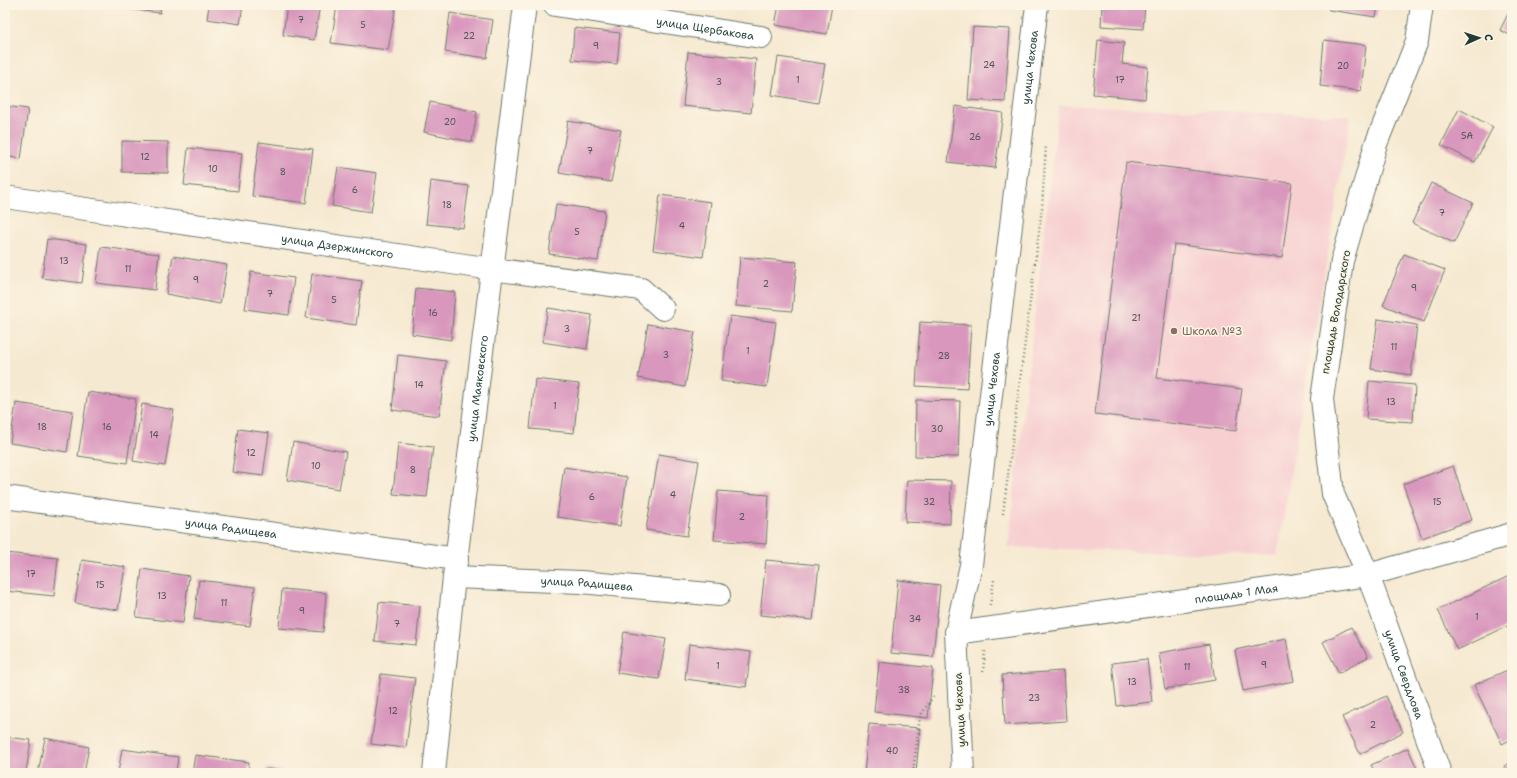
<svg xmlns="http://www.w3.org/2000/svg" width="1517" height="778" viewBox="0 0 1517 778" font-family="'Shantell Sans',sans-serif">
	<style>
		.built { fill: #f7cfd1 }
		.building { fill: #d997bd }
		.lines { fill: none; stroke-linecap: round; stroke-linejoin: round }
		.street-casing { stroke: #6a796b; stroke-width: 24 }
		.path { stroke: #6a796b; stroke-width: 2.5; stroke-dasharray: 1 3; stroke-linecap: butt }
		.street { stroke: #fff; stroke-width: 22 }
		.education-dot { fill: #8d6e63; stroke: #fcf5e5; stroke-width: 1.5 }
		.labels { text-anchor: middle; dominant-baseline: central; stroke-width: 3; stroke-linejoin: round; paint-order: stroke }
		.number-label { font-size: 9px; fill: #4e5456 }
		.street-label { font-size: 11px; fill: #1f3d34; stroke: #fcf5e5 }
		.education-label { font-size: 11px; fill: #785e54; stroke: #fcf5e5; text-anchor: start }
	</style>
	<rect width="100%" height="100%" fill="#fcf5e5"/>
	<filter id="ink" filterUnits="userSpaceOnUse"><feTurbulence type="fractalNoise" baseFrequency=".025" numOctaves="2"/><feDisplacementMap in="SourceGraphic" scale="8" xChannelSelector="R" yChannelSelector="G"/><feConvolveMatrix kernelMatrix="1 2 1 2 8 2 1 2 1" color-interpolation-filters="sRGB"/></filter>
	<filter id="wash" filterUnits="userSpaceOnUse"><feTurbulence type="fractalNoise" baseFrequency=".012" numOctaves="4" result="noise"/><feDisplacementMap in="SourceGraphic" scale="16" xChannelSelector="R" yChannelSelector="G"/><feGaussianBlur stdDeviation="0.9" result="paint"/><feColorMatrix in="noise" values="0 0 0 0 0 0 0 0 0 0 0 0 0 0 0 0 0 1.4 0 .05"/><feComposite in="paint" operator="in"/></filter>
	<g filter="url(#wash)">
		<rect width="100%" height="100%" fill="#f6e9d1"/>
		<path class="built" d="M 1059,105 L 1351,116 L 1277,556 L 1008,547 Z"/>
		<g id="blocks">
			<path class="building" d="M 129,5 L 161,5 L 160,13 L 128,9 Z
				M 209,5 L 243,5 L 240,24 L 207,19 Z
				M 287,5 L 320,5 L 314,40 L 283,35 Z
				M 337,5 L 396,6 L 388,50 L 331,43 Z
				M 779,5 L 832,5 L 827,34 L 775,25 Z
				M 1102,5 L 1145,5 L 1143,29 L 1101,26 Z
				M 1329,5 L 1378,5 L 1376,17 L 1329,10 Z
				M 1512,6 L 1512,36 L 1500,30 Z
				M 450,13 L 493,20 L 487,58 L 445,52 Z
				M 973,27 L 1010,29 L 1005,102 L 968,100 Z
				M 574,28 L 620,33 L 617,64 L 572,60 Z
				M 1098,40 L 1124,43 L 1122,64 L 1148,67 L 1145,99 L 1093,94 Z
				M 1324,40 L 1366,45 L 1361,91 L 1320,86 Z
				M 688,52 L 756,59 L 751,113 L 683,106 Z
				M 778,57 L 825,64 L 818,103 L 772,95 Z
				M 430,102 L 477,112 L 472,142 L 424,132 Z
				M 5,106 L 28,109 L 21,159 L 5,156 Z
				M 955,106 L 1003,113 L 995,168 L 948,162 Z
				M 1459,109 L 1493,127 L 1475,162 L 1441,145 Z
				M 568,121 L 621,130 L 611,182 L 559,173 Z
				M 122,141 L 168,142 L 168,173 L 122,172 Z
				M 259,142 L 313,149 L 306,203 L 252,196 Z
				M 188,148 L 242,153 L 238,191 L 184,185 Z
				M 1126,162 L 1292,183 L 1282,258 L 1174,244 L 1157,378 L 1242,389 L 1236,431 L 1095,414 Z
				M 338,167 L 377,173 L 371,212 L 332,206 Z
				M 431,181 L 469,186 L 463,228 L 426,224 Z
				M 1431,183 L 1473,203 L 1454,243 L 1412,223 Z
				M 660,195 L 711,202 L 703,257 L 653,250 Z
				M 556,204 L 605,211 L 598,261 L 549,254 Z
				M 47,239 L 87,244 L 82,283 L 42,278 Z
				M 101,247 L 159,254 L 155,290 L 96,283 Z
				M 1404,254 L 1445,270 L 1424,322 L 1383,305 Z
				M 173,256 L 227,265 L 220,304 L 166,294 Z
				M 740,257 L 797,262 L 792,311 L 736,306 Z
				M 251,272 L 294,278 L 289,315 L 245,309 Z
				M 312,274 L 362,281 L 356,325 L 306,318 Z
				M 416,288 L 455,292 L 451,340 L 412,334 Z
				M 548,308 L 592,315 L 587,349 L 542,342 Z
				M 730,316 L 776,322 L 767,387 L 721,381 Z
				M 1378,319 L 1417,325 L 1411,375 L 1371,369 Z
				M 920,322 L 971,325 L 967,389 L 916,386 Z
				M 648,324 L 695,332 L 685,387 L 638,378 Z
				M 398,355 L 446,361 L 439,416 L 392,410 Z
				M 535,379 L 579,384 L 574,433 L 530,429 Z
				M 1369,381 L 1415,385 L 1413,422 L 1366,419 Z
				M 88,392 L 136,399 L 127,463 L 78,456 Z
				M 916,400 L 960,401 L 958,457 L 915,456 Z
				M 16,403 L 73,411 L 67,452 L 10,443 Z
				M 142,404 L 174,410 L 165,466 L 133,461 Z
				M 238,429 L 269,433 L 263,476 L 232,472 Z
				M 293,442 L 346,452 L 339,489 L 287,480 Z
				M 398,443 L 433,447 L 427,497 L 393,494 Z
				M 659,454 L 699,461 L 687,536 L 646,530 Z
				M 1453,466 L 1472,520 L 1422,538 L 1403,484 Z
				M 564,467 L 627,477 L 620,526 L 557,517 Z
				M 907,480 L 951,481 L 950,524 L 905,522 Z
				M 718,491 L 769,495 L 766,544 L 714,540 Z
				M 5,553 L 58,558 L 54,596 L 5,591 Z
				M 82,560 L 125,567 L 118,610 L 75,603 Z
				M 766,560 L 819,565 L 813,620 L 760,615 Z
				M 142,569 L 189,576 L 183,623 L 136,617 Z
				M 1509,576 L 1512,583 L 1512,624 L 1457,650 L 1438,610 Z
				M 199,580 L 255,587 L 250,626 L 194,619 Z
				M 898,580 L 940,585 L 933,657 L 891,653 Z
				M 282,589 L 326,593 L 323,632 L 279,628 Z
				M 379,602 L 420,606 L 416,645 L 375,641 Z
				M 1351,627 L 1368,657 L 1339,673 L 1323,642 Z
				M 624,632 L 666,639 L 659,679 L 617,673 Z
				M 1286,639 L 1294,681 L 1243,691 L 1235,650 Z
				M 689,644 L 751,652 L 746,687 L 685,679 Z
				M 1209,644 L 1215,680 L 1165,689 L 1159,653 Z
				M 1147,659 L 1152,702 L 1117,706 L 1112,663 Z
				M 879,662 L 933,668 L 928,718 L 874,712 Z
				M 1512,668 L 1512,739 L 1502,744 L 1474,685 Z
				M 1063,671 L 1066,721 L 1005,725 L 1002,675 Z
				M 381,674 L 415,678 L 406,748 L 371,744 Z
				M 1386,696 L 1403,732 L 1360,754 L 1342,717 Z
				M 869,724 L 920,728 L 916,773 L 864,773 Z
				M 5,737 L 31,740 L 26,772 L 5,769 Z
				M 45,738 L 89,747 L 84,773 L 38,773 Z
				M 1408,748 L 1419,773 L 1375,773 L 1371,765 Z
				M 122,749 L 178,757 L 176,773 L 118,773 Z
				M 195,755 L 249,762 L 248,773 L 192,773 Z
				M 1512,762 L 1512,773 L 1507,773 L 1504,766 Z
				M 267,769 L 287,772 L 287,773 L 266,773 Z"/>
		</g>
	</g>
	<g filter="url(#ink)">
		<use href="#blocks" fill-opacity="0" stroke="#6a796b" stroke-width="1"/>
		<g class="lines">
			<defs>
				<g id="street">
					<path id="s1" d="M 555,5 L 761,37"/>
					<path id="s2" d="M 1422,5 L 1417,41 L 1376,144 L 1342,261 L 1322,399 L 1333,494 L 1368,575 L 1440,773"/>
					<path id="s3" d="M 5,197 L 492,269 L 641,289 L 663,309"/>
					<path id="s4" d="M 5,497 L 457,559"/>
					<path id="s5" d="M 454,577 L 581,582 L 719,595"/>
					<path id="s6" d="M 956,633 L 1368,575 L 1512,534"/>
					<path id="s7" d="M 434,773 L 454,577 L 525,5"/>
					<path id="s8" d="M 963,773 L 956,633 L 971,565 L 1037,5"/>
				</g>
			</defs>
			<use href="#street" class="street-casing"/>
			<path class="path" d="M 1003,514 L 1042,208 L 1046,145
				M 990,605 L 994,580
				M 983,672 L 985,651
				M 913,773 L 920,716 L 935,694"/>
			<use href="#street" class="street"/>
		</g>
	</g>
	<circle class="education-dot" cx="1174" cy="331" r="4"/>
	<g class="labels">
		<g class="number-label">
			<text x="301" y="20">7</text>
			<text x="363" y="25">5</text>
			<text x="469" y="36">22</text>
			<text x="596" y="46">9</text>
			<text x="989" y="65">24</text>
			<text x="1343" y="66">20</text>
			<text x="798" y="80">1</text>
			<text x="1120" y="80">17</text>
			<text x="719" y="82">3</text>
			<text x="450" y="122">20</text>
			<text x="1467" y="136">5А</text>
			<text x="975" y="137">26</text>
			<text x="590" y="151">7</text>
			<text x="145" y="157">12</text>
			<text x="213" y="169">10</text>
			<text x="283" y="172">8</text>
			<text x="355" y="190">6</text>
			<text x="447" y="205">18</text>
			<text x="1442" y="213">7</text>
			<text x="682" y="226">4</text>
			<text x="577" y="232">5</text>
			<text x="64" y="261">13</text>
			<text x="128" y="269">11</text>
			<text x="196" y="280">9</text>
			<text x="766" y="284">2</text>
			<text x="1414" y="288">9</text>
			<text x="270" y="294">7</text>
			<text x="334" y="300">5</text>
			<text x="433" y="313">16</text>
			<text x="1136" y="318">21</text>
			<text x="567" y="329">3</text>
			<text x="1394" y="347">11</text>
			<text x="748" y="351">1</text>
			<text x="666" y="355">3</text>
			<text x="944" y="356">28</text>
			<text x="419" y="385">14</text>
			<text x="1391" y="402">13</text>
			<text x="555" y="406">1</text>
			<text x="42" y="427">18</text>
			<text x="107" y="427">16</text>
			<text x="937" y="429">30</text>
			<text x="154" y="435">14</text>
			<text x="251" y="453">12</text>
			<text x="316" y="466">10</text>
			<text x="413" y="470">8</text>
			<text x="673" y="495">4</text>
			<text x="592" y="497">6</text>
			<text x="929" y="502">32</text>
			<text x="1437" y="502">15</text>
			<text x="742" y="517">2</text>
			<text x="31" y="574">17</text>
			<text x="100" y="585">15</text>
			<text x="162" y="596">13</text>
			<text x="224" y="603">11</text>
			<text x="302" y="611">9</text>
			<text x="1477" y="617">1</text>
			<text x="915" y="619">34</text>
			<text x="397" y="624">7</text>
			<text x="1264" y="665">9</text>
			<text x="718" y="666">1</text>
			<text x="1187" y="667">11</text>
			<text x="1132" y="682">13</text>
			<text x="904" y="690">38</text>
			<text x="1034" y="698">23</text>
			<text x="393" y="711">12</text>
			<text x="1373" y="725">2</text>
			<text x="892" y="751">40</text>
		</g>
		<g class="street-label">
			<text stroke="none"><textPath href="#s1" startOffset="152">улица Щербакова</textPath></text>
			<text stroke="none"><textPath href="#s8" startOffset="711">улица Чехова</textPath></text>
			<text stroke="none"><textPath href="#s3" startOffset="336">улица Дзержинского</textPath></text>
			<text transform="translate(1336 312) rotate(-80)">площадь Володарского</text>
			<text stroke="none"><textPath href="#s7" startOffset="387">улица Маяковского</textPath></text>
			<text stroke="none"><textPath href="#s8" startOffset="387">улица Чехова</textPath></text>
			<text stroke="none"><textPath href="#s4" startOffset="228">улица Радищева</textPath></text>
			<text stroke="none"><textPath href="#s5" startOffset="133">улица Радищева</textPath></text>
			<text stroke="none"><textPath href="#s6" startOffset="283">площадь 1 Мая</textPath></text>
			<text stroke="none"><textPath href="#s2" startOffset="698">улица Свердлова</textPath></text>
			<text transform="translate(960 710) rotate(-93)">улица Чехова</text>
		</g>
		<g class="education-label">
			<text x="1182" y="331">Школа №3</text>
		</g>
	</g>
	<rect width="1517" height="778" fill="none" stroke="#fcf5e5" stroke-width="20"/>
	<g transform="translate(1479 38) rotate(87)" stroke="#fcf5e5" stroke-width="3" paint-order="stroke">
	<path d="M0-3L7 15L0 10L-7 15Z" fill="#1f3d34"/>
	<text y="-6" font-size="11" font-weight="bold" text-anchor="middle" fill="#1f3d34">С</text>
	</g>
</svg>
